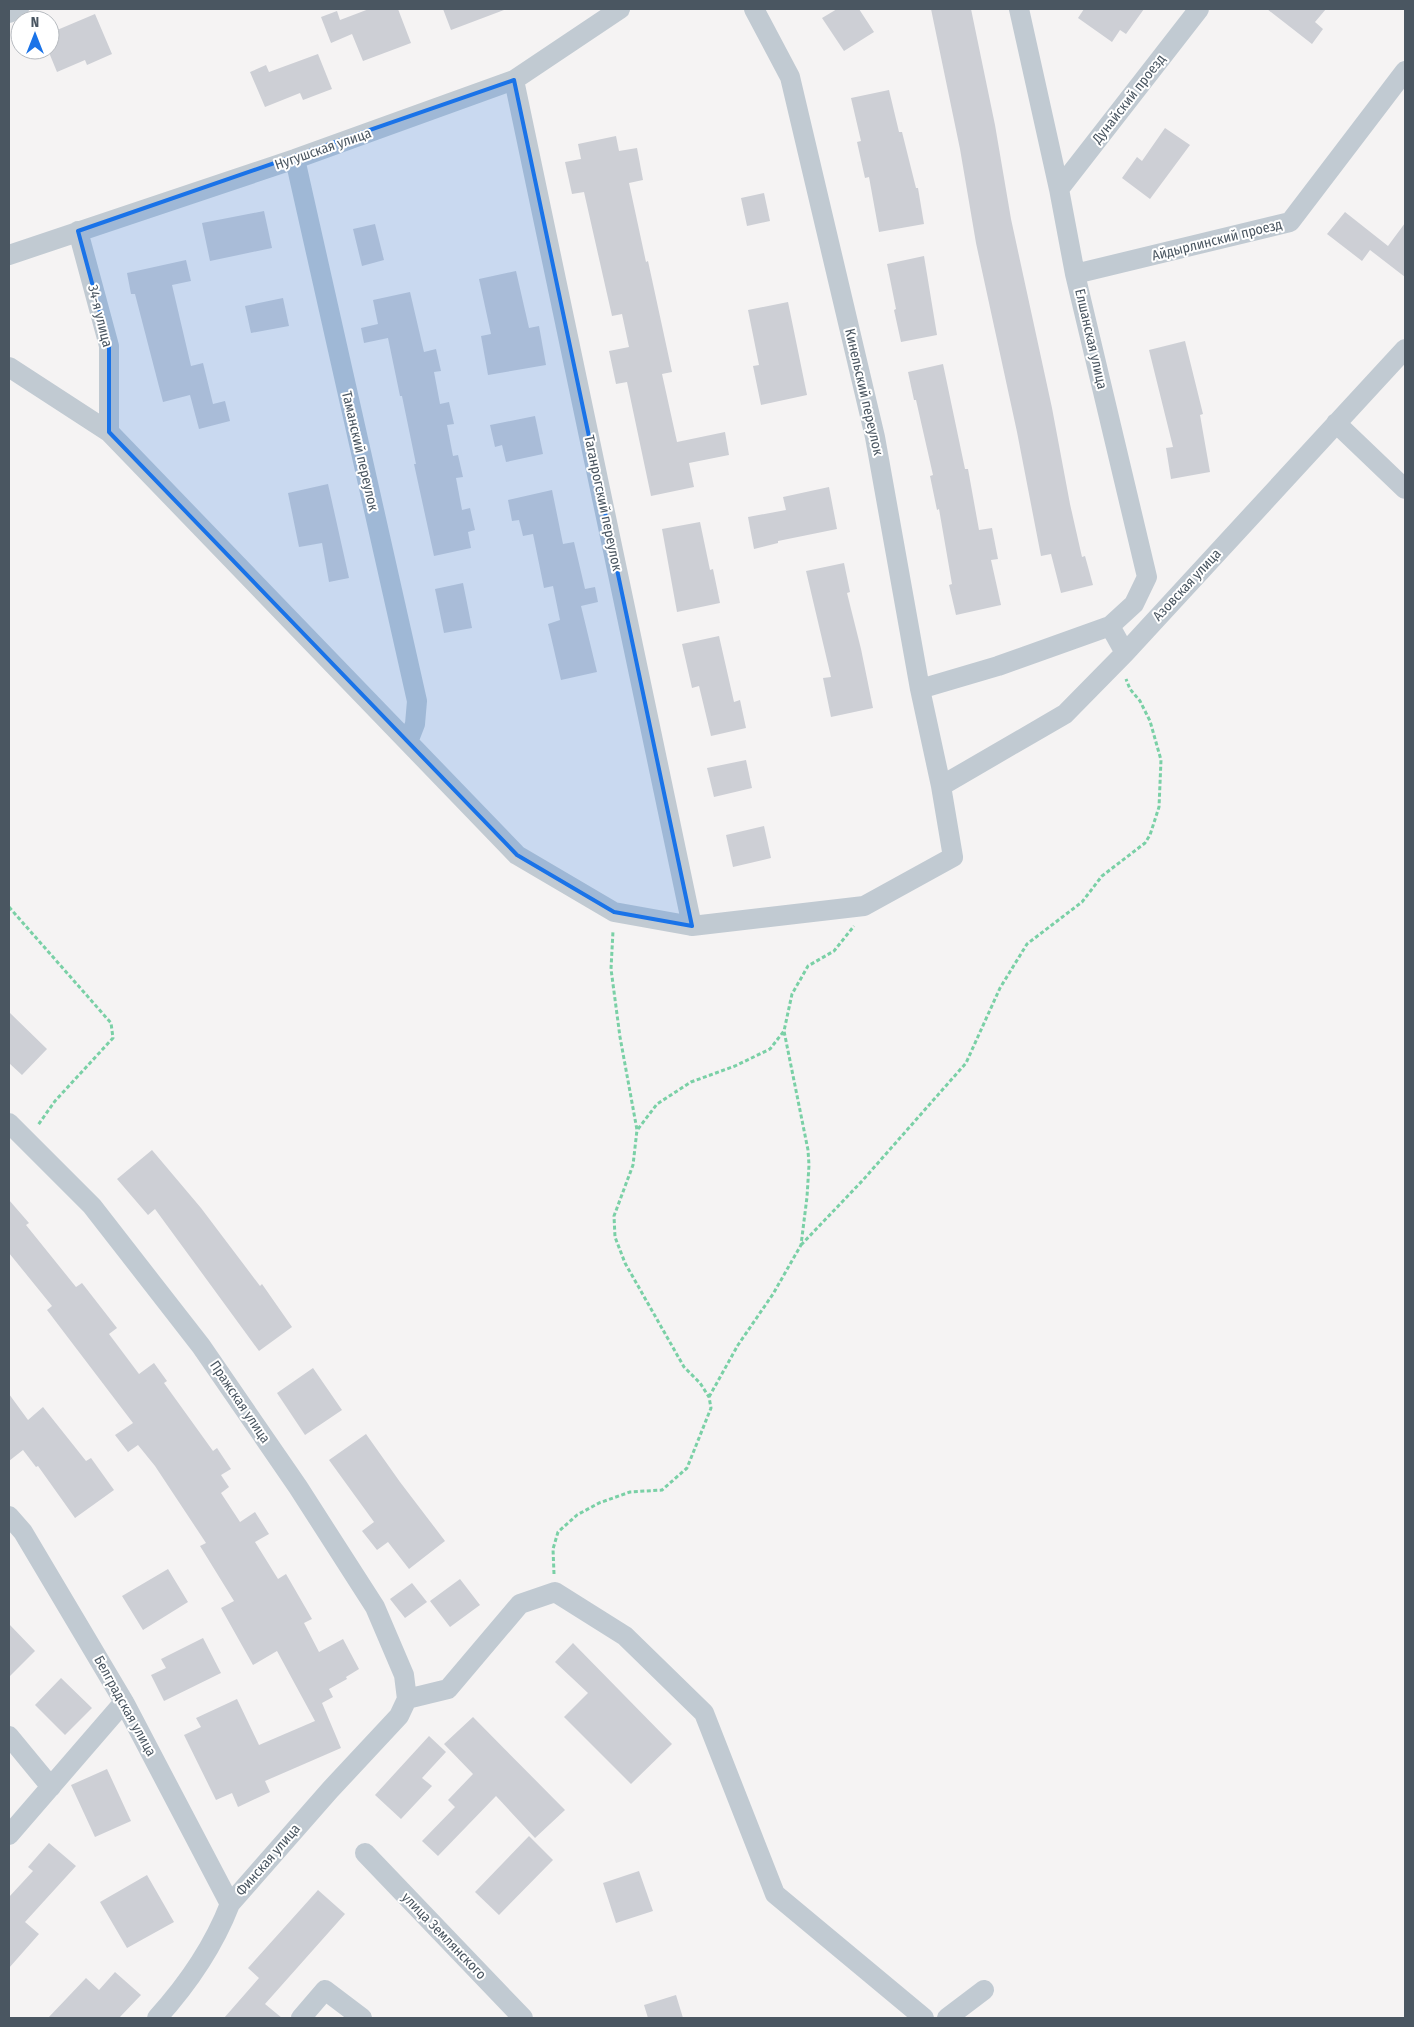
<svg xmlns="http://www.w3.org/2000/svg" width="1414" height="2027" viewBox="0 0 1414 2027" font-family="'Fira Sans Condensed',sans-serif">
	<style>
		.building { fill: #cdcfd5 }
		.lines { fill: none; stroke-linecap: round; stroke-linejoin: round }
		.path { stroke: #7ad0a6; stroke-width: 3; stroke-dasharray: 4 2.5; stroke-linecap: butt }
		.minor { stroke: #c1cad2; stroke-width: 20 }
		.marked { fill: #1a73e8; fill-opacity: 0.2; stroke: #1a73e8; stroke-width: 4; stroke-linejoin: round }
		.labels { text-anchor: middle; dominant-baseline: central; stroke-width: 4; stroke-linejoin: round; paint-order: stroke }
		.street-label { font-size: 14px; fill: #4a5661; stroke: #fff }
	</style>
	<rect width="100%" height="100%" fill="#f5f3f3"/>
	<path class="building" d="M 369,9 L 398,9 L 411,43 L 363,61 L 352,34 L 331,43 L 321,17 L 337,11 L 340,20 Z
		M 443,9 L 504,9 L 504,10 L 451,30 Z
		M 837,9 L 859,9 L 874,32 L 844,51 L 822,18 Z
		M 931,9 L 971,9 L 995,125 L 1011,219 L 1052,408 L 1070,504 L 1082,557 L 1085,556 L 1093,585 L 1061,593 L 1051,554 L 1041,556 L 1017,432 L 976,243 L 960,149 Z
		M 1084,9 L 1144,9 L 1126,34 L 1120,30 L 1112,42 L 1078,18 Z
		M 1267,9 L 1326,9 L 1315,22 L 1323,29 L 1312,44 Z
		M 95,14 L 112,54 L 87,65 L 85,60 L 57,72 L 50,55 L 50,33 Z
		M 318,54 L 332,89 L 303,100 L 300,93 L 265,107 L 250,72 L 266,65 L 269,72 Z
		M 889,90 L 899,132 L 902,132 L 916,188 L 918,188 L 924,224 L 879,232 L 869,177 L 865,178 L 857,142 L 861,141 L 851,98 Z
		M 1165,128 L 1190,145 L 1150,199 L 1122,178 L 1137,157 L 1142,161 Z
		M 616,136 L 619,151 L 637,148 L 643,180 L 629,183 L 646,262 L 648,261 L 672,372 L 662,374 L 677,442 L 725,432 L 729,455 L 689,463 L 694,487 L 651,496 L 627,382 L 616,384 L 609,351 L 629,347 L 622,314 L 612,316 L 584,192 L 572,194 L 565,162 L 581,159 L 578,144 Z
		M 764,193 L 770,221 L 747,226 L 741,198 Z
		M 264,211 L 272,248 L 210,261 L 202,223 Z
		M 1345,212 L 1388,246 L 1405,223 L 1405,277 L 1370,250 L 1362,261 L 1327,234 Z
		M 375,224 L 384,260 L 362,266 L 353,229 Z
		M 924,256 L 937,335 L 901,342 L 894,310 L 896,309 L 887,264 Z
		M 186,260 L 191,281 L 172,285 L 191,366 L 203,363 L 213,404 L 225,401 L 230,421 L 199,429 L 190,395 L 163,402 L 135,294 L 131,294 L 127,273 Z
		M 516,271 L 529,328 L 539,326 L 546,365 L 488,375 L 481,336 L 491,334 L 479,279 Z
		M 410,292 L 424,352 L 436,349 L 441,371 L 434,372 L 440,404 L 449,402 L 454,424 L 447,425 L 453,456 L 458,455 L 463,477 L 456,478 L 462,510 L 470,508 L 475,530 L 468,532 L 471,548 L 434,556 L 414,464 L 416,464 L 402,396 L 400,396 L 388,338 L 364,343 L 361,328 L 378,324 L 373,300 Z
		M 283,298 L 289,326 L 251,333 L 245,306 Z
		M 788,302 L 807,395 L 761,405 L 753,366 L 759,365 L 748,310 Z
		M 1185,341 L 1203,414 L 1200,415 L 1210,472 L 1171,479 L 1166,448 L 1173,447 L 1149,350 Z
		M 943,364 L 965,469 L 968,469 L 979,530 L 992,528 L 998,559 L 991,560 L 1001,605 L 956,615 L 949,585 L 952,584 L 939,509 L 937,510 L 930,476 L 933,475 L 916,400 L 914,400 L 908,372 Z
		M 535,416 L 543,454 L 506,462 L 502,445 L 495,447 L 490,425 Z
		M 328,484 L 349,578 L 329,582 L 322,543 L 299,547 L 288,493 Z
		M 829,487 L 837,529 L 778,541 L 778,543 L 754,549 L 748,517 L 786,510 L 783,497 Z
		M 552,490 L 563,544 L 574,542 L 585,589 L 595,587 L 598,602 L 581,606 L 597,672 L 561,680 L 548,624 L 560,620 L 553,586 L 544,588 L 533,534 L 523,536 L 519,520 L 512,521 L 508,500 Z
		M 700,522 L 710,570 L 713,569 L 720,603 L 677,612 L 662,529 Z
		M 844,563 L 850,592 L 847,593 L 861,649 L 873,708 L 831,717 L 823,678 L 831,677 L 806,571 Z
		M 463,583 L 472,628 L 444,633 L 435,589 Z
		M 719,636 L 734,702 L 740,700 L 746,728 L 711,736 L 699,686 L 692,688 L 682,644 Z
		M 746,760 L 752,788 L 714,797 L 707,768 Z
		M 764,826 L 771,858 L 733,867 L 726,835 Z
		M 9,1012 L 47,1049 L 22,1075 L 9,1063 Z
		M 152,1150 L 201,1208 L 260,1286 L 262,1284 L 292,1327 L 259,1351 L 155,1209 L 148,1215 L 117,1179 Z
		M 9,1200 L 29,1223 L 26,1225 L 76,1287 L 82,1283 L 117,1328 L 109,1334 L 139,1374 L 154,1363 L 167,1381 L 164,1383 L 213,1451 L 217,1448 L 231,1469 L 221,1475 L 229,1487 L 221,1493 L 240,1522 L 255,1512 L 269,1534 L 255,1542 L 278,1579 L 286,1574 L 312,1619 L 304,1623 L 319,1652 L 343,1639 L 359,1669 L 346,1677 L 347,1679 L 329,1689 L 333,1697 L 322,1703 L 341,1748 L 265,1781 L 270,1792 L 238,1807 L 232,1793 L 216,1800 L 184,1735 L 201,1727 L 196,1718 L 237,1699 L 259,1745 L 315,1721 L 277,1651 L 253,1665 L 221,1608 L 234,1601 L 200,1546 L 206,1543 L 155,1466 L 138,1445 L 128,1452 L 115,1435 L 133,1423 L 47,1310 L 52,1306 L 9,1253 Z
		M 313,1368 L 342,1410 L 305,1435 L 277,1393 Z
		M 9,1394 L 28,1420 L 43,1407 L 86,1461 L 91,1458 L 114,1490 L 75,1518 L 38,1466 L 36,1467 L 23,1450 L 9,1461 Z
		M 366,1434 L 400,1482 L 445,1541 L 409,1569 L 388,1542 L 377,1550 L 362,1531 L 374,1522 L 329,1460 Z
		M 168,1569 L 188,1602 L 143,1630 L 122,1596 Z
		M 460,1579 L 480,1605 L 450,1627 L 430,1601 Z
		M 412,1583 L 427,1602 L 405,1618 L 390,1599 Z
		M 9,1624 L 35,1651 L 9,1677 Z
		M 203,1638 L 221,1673 L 164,1701 L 151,1675 L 166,1668 L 161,1659 Z
		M 573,1643 L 672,1744 L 631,1784 L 564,1717 L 588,1693 L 555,1662 Z
		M 61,1678 L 92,1708 L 65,1735 L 35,1705 Z
		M 473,1717 L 565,1810 L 535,1838 L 496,1796 L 438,1856 L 422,1841 L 455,1807 L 448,1800 L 473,1774 L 444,1744 Z
		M 429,1736 L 446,1752 L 422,1778 L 432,1786 L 401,1819 L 375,1795 Z
		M 107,1769 L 131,1821 L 95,1837 L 71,1785 Z
		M 529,1836 L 553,1860 L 499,1915 L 475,1892 Z
		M 49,1843 L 76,1866 L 25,1922 L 39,1934 L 9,1968 L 9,1897 L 33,1871 L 28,1867 Z
		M 639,1871 L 653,1911 L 616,1923 L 603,1883 Z
		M 147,1875 L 174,1922 L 127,1948 L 100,1902 Z
		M 318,1890 L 345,1914 L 265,2004 L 282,2018 L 224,2018 L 259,1978 L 248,1968 Z
		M 115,1972 L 141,1995 L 119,2018 L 48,2018 L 86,1978 L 99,1990 Z
		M 676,1995 L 683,2018 L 648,2018 L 644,2005 Z"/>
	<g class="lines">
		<path class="path" d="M 9,907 L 111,1023 L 113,1038 L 55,1101 L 38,1125
			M 638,1129 L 657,1104 L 691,1082 L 735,1066 L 770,1049 L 784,1031
			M 801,1245 L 863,1180 L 966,1063 L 1000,988 L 1027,944 L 1082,902 L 1102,876 L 1145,843 L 1150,835 L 1159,807 L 1161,760 L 1150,721 L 1140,701 L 1130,689 L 1126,679
			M 709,1397 L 738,1345 L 773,1294 L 801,1245 L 807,1197 L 809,1165 L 808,1150 L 784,1031 L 792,994 L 808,966 L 834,951 L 854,926
			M 554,1574 L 553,1549 L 558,1532 L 577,1515 L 599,1503 L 630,1492 L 662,1490 L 687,1468 L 711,1408 L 709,1397 L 700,1383 L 684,1367 L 625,1263 L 615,1237 L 614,1216 L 633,1165 L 637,1130 L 620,1037 L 611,969 L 613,931"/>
		<path class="minor" d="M 1019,9 L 1059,189 L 1075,274 L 1147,577 L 1134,604 L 1110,626 L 1125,653
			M 9,13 L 19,9
			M 514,80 L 692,926
			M 295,159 L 417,701 L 415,724 L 408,742
			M 1059,189 L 1199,9
			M 78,231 L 109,346 L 109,432
			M 9,255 L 295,159 L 514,80 L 620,9
			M 1075,274 L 1290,222 L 1405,71
			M 9,367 L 109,432 L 517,855 L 614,912 L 692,926 L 864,906 L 953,857 L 941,786 L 920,689 L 875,437 L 790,77 L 754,9
			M 1336,423 L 1405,489
			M 920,689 L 998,666 L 1110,626
			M 941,786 L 1065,714 L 1125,653 L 1405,349
			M 9,1123 L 92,1206 L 201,1346 L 298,1487 L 375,1607 L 404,1675 L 407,1699 L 399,1716 L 330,1790 L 230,1904 C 214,1945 187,1985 157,2018
			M 9,1516 L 23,1532 L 124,1702 L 230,1904
			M 407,1699 L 448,1689 L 520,1604 L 555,1592 L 625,1636 L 704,1713 L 775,1894 L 924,2018
			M 9,1736 L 51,1787
			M 9,1835 L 124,1702
			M 365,1853 L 523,2018
			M 301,2018 L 325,1990 L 362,2018
			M 947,2018 L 984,1990"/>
	</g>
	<path class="marked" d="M 514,80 L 692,926 L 614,912 L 517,855 L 109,432 L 109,346 L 78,231 Z"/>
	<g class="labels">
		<g class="street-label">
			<text transform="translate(1129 99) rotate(-52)">Дунайский проезд</text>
			<text transform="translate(323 149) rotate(-19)">Нугушская улица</text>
			<text transform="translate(1217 240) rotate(-14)">Айдырлинский проезд</text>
			<text transform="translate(100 316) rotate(76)">34-я улица</text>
			<text transform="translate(1091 339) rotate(77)">Елшанская улица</text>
			<text transform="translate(864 392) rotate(77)">Кинельский переулок</text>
			<text transform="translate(360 451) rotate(77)">Таманский переулок</text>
			<text transform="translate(603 503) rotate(78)">Таганрогский переулок</text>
			<text transform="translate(1187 585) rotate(-47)">Азовская улица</text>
			<text transform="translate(240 1402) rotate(56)">Пражская улица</text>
			<text transform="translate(125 1706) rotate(61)">Белградская улица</text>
			<text transform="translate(268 1860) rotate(-49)">Финская улица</text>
			<text transform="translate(444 1936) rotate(46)">улица Землянского</text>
		</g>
	</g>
	<rect width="1414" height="2027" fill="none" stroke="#4a5661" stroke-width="20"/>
	<g transform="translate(35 35)"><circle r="24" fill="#ffffff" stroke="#b7bbc0"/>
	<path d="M0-4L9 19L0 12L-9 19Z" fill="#1a73e8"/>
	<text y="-8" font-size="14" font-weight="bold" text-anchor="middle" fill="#4a5661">N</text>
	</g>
</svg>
